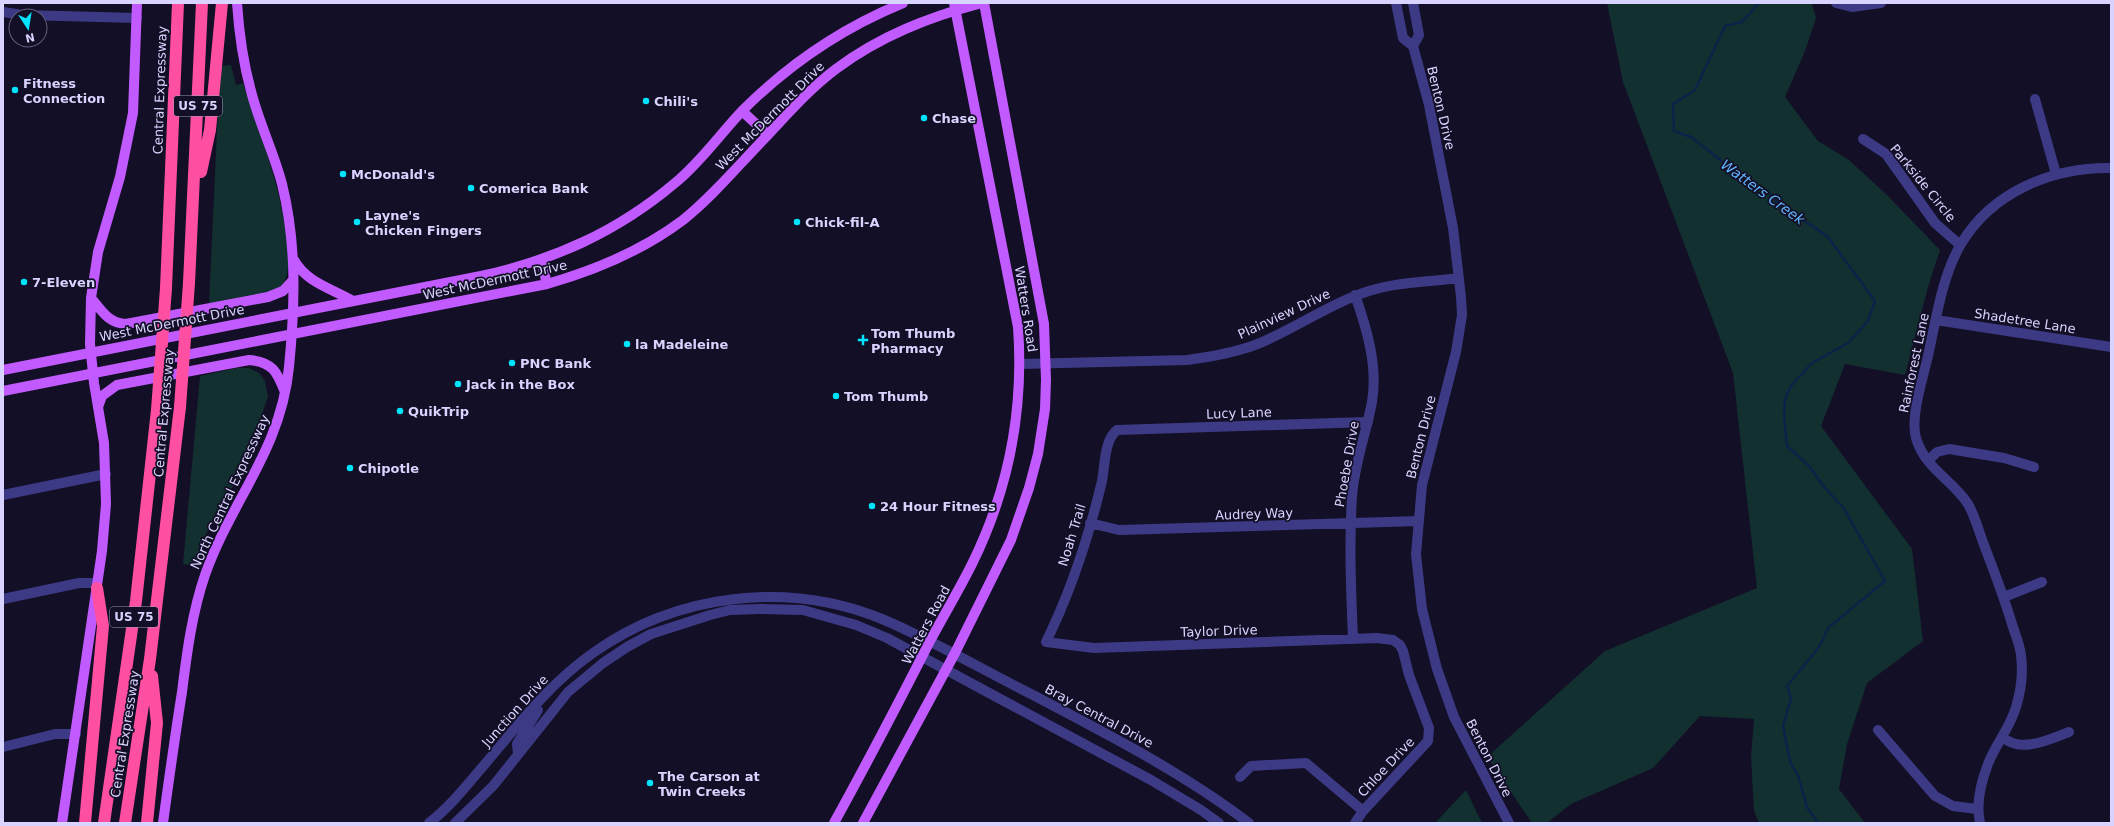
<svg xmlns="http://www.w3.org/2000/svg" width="2114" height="826" viewBox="0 0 2114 826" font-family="'DejaVu Sans',sans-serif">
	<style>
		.green { fill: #12302f }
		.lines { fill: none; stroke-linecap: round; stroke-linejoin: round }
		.stream { stroke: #0c2248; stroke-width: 2.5 }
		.minor { stroke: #3d3a85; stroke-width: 10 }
		.major { stroke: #c25bff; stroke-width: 10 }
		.highway { stroke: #ff4fa3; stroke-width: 12 }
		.highway-bridge { stroke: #ff4fa3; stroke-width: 12 }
		.poi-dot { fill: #00e5ff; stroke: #130f26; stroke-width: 1.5 }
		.labels { text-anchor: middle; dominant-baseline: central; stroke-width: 3.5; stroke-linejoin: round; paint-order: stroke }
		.shield { fill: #130f26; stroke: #9e99be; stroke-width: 1 }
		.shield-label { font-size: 12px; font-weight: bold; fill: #d9d4ff }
		.poi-label { font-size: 13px; font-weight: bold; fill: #d9d4ff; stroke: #130f26; text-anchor: start }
		.street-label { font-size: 13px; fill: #d9d4ff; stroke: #130f26 }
		.water-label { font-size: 14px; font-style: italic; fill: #62b6ff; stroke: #130f26 }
	</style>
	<rect width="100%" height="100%" fill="#130f26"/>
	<path class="green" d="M 1607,3 L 1812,3 L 1816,18 L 1805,51 L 1785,97 L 1818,141 L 1849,160 L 1887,195 L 1940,250 L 1928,287 L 1905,375 L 1845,364 L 1821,426 L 1912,549 L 1923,641 L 1867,683 L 1847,744 L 1839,789 L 1865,823 L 1759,823 L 1754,811 L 1751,757 L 1754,719 L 1700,716 L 1653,768 L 1571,804 L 1547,823 L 1532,823 L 1487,757 L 1605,651 L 1757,588 L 1733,373 L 1623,82 Z
		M 231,65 L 236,85 L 243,83 C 255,118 309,260 280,288 C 271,296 223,302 209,304 L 220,66 Z
		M 237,368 L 249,368 L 259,373 L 265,381 L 268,397 L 240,475 L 217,512 L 204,538 L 194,566 L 183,564 L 200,376 Z
		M 1466,790 L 1482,823 L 1435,823 Z"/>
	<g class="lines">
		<path class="stream" d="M 1759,3 L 1742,22 L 1725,26 L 1695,90 L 1673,104 L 1674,131 L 1691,137 L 1738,174 L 1771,195 L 1786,212 L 1811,225 L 1828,237 L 1875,301 L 1868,321 L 1848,343 L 1812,363 L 1791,386 L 1785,399 L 1784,416 L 1787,446 L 1809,466 L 1825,488 L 1843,507 L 1885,581 L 1829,627 L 1819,647 L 1787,686 L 1791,699 L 1783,726 L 1790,762 L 1798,775 L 1807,807 L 1818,823"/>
		<path class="minor" d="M 1396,3 L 1403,38 L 1413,46 L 1429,105 L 1453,228 L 1461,297 L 1462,315 L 1456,352 L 1422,485 L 1416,554 L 1422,609 L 1437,669 L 1454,717 L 1509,823
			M 1413,3 L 1419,35 L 1413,46
			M 1836,3 L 1852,7 L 1881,3
			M 3,12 L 23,15 L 137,18
			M 2035,99 L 2056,174
			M 1863,139 L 1886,154 L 1935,223 L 1960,245
			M 1936,320 L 2111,347
			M 1021,364 L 1187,360 C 1210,357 1233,353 1255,345 C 1292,331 1325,306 1363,293 C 1393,282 1427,282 1459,278
			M 1928,461 L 1937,452 L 1949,449 L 2004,458 L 2034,467
			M 3,495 L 106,474
			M 1090,523 L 1119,530 L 1419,521
			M 2004,597 L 2042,582
			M 3,599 L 79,583 L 97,583
			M 1353,639 C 1351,592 1349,544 1352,497 C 1354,465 1366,434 1372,402 C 1378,366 1367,329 1355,295
			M 1878,730 L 1935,796 L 1953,806 L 1977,809
			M 2003,737 C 2020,754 2050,739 2069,732
			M 3,747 L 55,734 L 76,734
			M 518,754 L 517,744 L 538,710
			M 1240,777 L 1251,766 L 1306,763 L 1363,811
			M 429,823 C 451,806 467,785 485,764 C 518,725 550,683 593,653 C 676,594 787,580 882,619 C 934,641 983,670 1033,695 C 1107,734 1182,772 1249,823
			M 455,823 L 493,786 L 568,692 L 603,663 L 627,647 L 651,634 L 710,615 L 730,610 L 760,609 L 803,610 L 856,625 L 887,638 L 1151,780 L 1201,810 L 1219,823
			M 1355,823 L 1363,811 L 1428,741 L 1429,728 L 1409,675 L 1403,651 L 1400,645 L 1393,640 L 1377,638 L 1094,648 L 1046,642 C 1071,591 1089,536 1102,481 C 1105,466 1104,440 1117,430 L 1368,422
			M 1980,823 C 1976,805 1981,782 1988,764 C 1995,745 2010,728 2016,707 C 2021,691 2023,671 2021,655 C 2020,645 2015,634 2012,624 C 2004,597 1994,571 1984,545 C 1979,532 1975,516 1968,504 C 1953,480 1925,469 1916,438 C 1910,417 1923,378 1928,356 C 1936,320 1942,276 1961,244 C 1992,192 2052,167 2111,168"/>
		<path class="major" d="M 742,111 L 768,135
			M 294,260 C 307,283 331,288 353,301
			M 541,260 L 547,284
			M 91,298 C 102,311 108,323 126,324 L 268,297 L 283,291 L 293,280
			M 3,370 L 481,276 C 554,260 617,232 675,183 C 701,162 720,134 743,110 C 789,64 842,28 903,3
			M 3,391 L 547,284 C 596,270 642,251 683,220 C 712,197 737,167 762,141 C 786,116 809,89 836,69 C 880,36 929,17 982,3
			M 98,407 L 102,396 L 117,385 L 249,360 C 273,362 277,372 285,392
			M 62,823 L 102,551 L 106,504 L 104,443 L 94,383 L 90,344 L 91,298 L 98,252 L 120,177 L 133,113 L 137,3
			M 163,823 C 169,779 175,736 182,692 C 187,652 192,613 205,575 C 231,501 281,450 289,367 C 295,306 297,244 282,184 C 274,153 259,123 251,91 C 243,62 239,33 237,3
			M 834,823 C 867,763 899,702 930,641 C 944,615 959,590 972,564 C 1009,489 1024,410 1018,327 L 954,3
			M 863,823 L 955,653 L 1011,540 L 1029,488 L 1038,454 L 1045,409 L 1046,380 L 1044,324 L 984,3"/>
		<path class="highway" d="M 201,172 L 210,130 L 222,3
			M 189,283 L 202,3
			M 166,288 L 178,3
			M 85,823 L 103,626 L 97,588
			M 104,823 L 136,601 L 157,410
			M 125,823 L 150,659 L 180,407
			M 147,823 L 157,723 L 152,676"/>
		<path class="highway-bridge" d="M 180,407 L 189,283
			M 157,410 L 166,288"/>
	</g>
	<g class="poi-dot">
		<circle cx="15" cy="90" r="4"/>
		<circle cx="646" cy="101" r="4"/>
		<circle cx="924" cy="118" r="4"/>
		<circle cx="343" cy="174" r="4"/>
		<circle cx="471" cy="188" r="4"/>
		<circle cx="357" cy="222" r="4"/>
		<circle cx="797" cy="222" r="4"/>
		<circle cx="24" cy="282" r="4"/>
		<path d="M861 334h4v4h4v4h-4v4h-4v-4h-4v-4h4z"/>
		<circle cx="627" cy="344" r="4"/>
		<circle cx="512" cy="363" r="4"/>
		<circle cx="458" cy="384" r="4"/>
		<circle cx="836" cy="396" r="4"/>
		<circle cx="400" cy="411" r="4"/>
		<circle cx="350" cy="468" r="4"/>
		<circle cx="872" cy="506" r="4"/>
		<circle cx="650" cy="783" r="4"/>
	</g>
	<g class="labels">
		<g class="shield">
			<rect x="174" y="96" width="48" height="20" rx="3"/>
			<rect x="110" y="607" width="48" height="20" rx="3"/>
		</g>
		<g class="shield-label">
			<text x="198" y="106">US 75</text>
			<text x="134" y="617">US 75</text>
		</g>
		<g class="poi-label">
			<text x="23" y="83">Fitness<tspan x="23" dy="15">Connection</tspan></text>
			<text x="654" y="101">Chili's</text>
			<text x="932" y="118">Chase</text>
			<text x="351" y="174">McDonald's</text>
			<text x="479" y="188">Comerica Bank</text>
			<text x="365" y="215">Layne's<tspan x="365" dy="15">Chicken Fingers</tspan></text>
			<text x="805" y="222">Chick-fil-A</text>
			<text x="32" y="282">7-Eleven</text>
			<text x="871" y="333">Tom Thumb<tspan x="871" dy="15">Pharmacy</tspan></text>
			<text x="635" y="344">la Madeleine</text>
			<text x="520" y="363">PNC Bank</text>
			<text x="466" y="384">Jack in the Box</text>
			<text x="844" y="396">Tom Thumb</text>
			<text x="408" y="411">QuikTrip</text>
			<text x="358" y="468">Chipotle</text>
			<text x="880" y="506">24 Hour Fitness</text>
			<text x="658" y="776">The Carson at<tspan x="658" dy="15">Twin Creeks</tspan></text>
		</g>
		<g class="street-label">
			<text transform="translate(160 90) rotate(-88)">Central Expressway</text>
			<text transform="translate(1441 108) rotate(77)">Benton Drive</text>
			<text transform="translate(770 116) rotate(-45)">West McDermott Drive</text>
			<text transform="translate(1923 183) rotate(51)">Parkside Circle</text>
			<text transform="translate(495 280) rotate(-12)">West McDermott Drive</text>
			<text transform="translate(1026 309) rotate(81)">Watters Road</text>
			<text transform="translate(1284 314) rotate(-25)">Plainview Drive</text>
			<text transform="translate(2025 321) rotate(9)">Shadetree Lane</text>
			<text transform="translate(172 323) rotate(-11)">West McDermott Drive</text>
			<text transform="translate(1914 363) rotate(-78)">Rainforest Lane</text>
			<text transform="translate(164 413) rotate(-85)">Central Expressway</text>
			<text transform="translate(1239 413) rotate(-2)">Lucy Lane</text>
			<text transform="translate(1421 437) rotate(-76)">Benton Drive</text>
			<text transform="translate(1347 464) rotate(-80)">Phoebe Drive</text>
			<text transform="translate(230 492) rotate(-65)">North Central Expressway</text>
			<text transform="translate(1254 514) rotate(-2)">Audrey Way</text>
			<text transform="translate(1072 535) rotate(-73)">Noah Trail</text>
			<text transform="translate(926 625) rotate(-62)">Watters Road</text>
			<text transform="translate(1219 631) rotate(-2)">Taylor Drive</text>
			<text transform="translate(515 711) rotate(-48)">Junction Drive</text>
			<text transform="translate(1099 716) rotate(28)">Bray Central Drive</text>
			<text transform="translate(125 734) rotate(-81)">Central Expressway</text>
			<text transform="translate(1489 758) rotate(63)">Benton Drive</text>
			<text transform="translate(1386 767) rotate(-47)">Chloe Drive</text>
		</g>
		<g class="water-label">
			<text transform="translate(1763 192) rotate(36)">Watters Creek</text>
		</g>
	</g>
	<rect width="2114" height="826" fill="none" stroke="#d9d4ff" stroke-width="8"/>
	<g transform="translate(28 28) rotate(168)"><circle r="19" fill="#130f26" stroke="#625e7d"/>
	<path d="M0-3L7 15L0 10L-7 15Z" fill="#00e5ff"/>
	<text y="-6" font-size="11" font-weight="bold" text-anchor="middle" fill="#d9d4ff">N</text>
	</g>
</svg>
